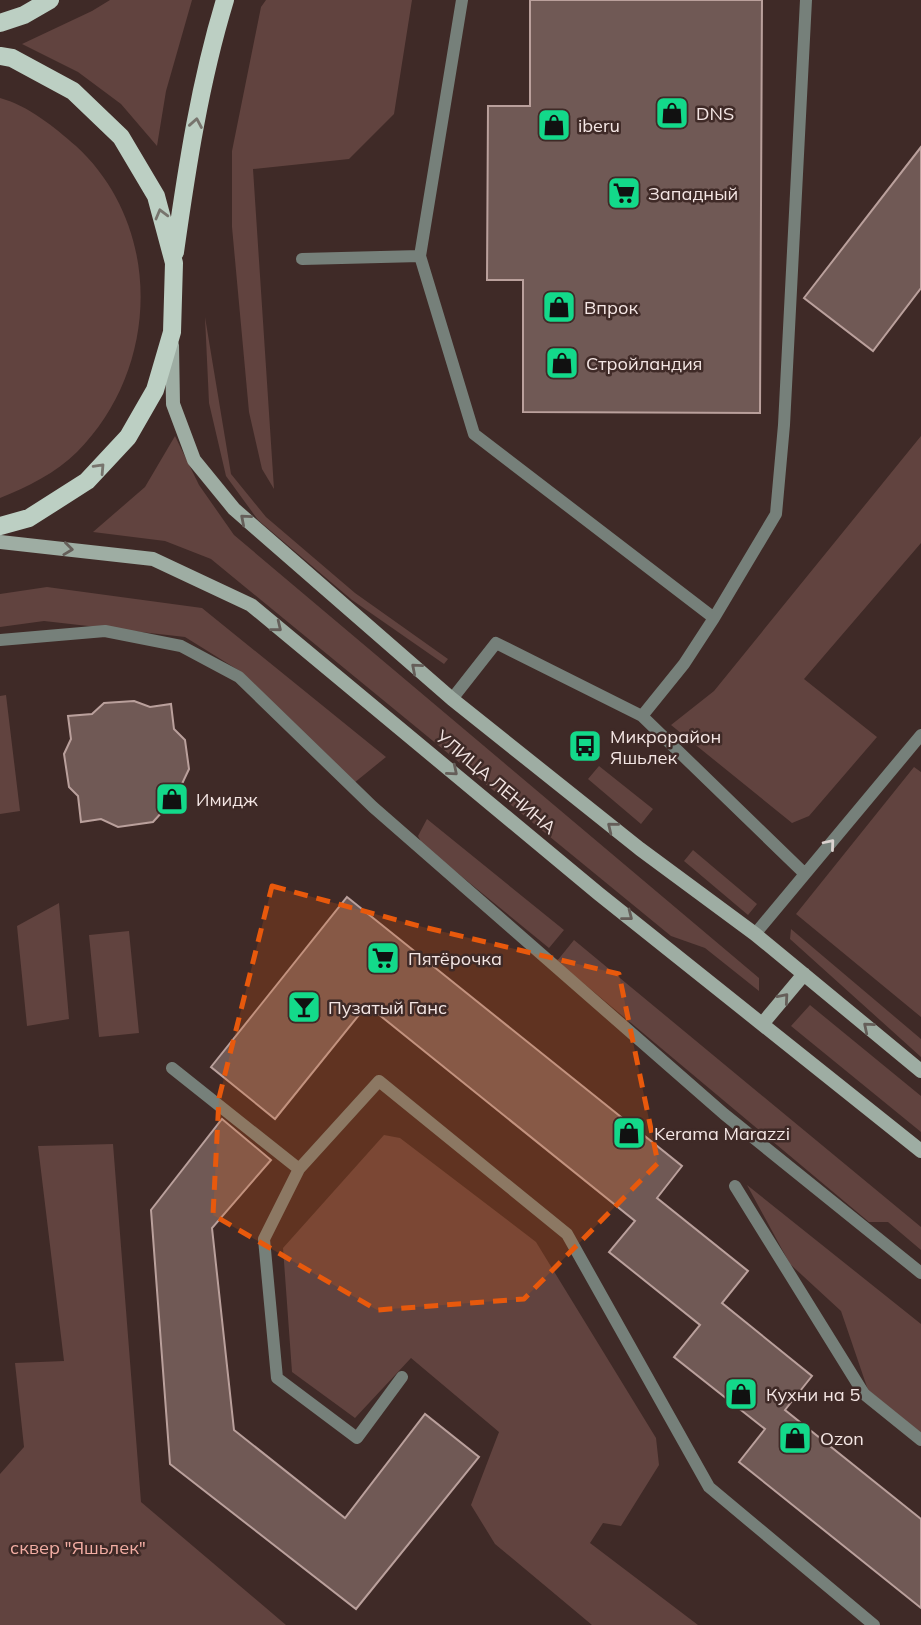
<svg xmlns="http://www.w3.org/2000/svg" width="921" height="1625" viewBox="0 0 921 1625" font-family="Mulish,sans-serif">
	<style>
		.green { fill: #61433f }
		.building { fill: #705955; stroke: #baa09c; stroke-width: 2 }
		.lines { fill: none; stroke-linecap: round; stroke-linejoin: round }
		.service { stroke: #76807a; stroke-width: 12 }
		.secondary { stroke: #9eada3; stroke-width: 14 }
		.primary { stroke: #bccfc3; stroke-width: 18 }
		.oneway { stroke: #77746d }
		.oneway2 { stroke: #655e59 }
		.oneway3 { stroke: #dbd2cf }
		.marked { fill: #e8590c; fill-opacity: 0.2; stroke: #e8590c; stroke-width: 5; stroke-dasharray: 14 9; stroke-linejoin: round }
		.labels { text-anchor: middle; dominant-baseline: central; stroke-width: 5; stroke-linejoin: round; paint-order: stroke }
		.poi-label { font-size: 18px; fill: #f4e6e4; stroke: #3f2a27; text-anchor: start }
		.street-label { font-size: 18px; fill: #f4e6e4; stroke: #3f2a27 }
		.park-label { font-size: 18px; fill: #f3aea4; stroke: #3f2a27 }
	</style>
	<rect width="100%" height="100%" fill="#3f2a27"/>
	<path class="green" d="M 110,0 L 192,0 L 166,91 L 157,146 L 121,104 L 78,72 L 22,44 L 92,11 Z
		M 266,0 L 412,0 L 394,114 L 349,159 L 253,169 L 274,489 L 262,469 L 249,412 L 232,227 L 232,151 L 261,7 Z
		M 0,98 C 29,106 54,127 76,146 C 164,227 160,369 77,452 C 56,473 27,487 0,498 Z
		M 205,317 L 231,474 L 266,517 L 355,593 L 448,659 L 444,664 L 352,600 L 258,520 L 226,476 L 209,403 Z
		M 175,436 L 199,485 L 234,535 L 759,978 L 759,991 L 705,948 L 671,936 L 211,559 L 165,541 L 93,532 L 145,487 Z
		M 921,436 L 921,543 L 804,679 L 877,737 L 809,816 L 792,823 L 671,725 L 714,691 Z
		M 47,587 L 202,608 L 386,757 L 354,783 L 243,673 L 185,637 L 44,621 L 0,627 L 0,594 Z
		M 6,695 L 20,811 L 0,814 L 0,696 Z
		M 599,766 L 653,809 L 641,824 L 588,779 Z
		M 914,767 L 921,772 L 921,1017 L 796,914 Z
		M 427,819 L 564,930 L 549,948 L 422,844 L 418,836 Z
		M 693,850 L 757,904 L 748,915 L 684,861 Z
		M 59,903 L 69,1019 L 27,1026 L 17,926 Z
		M 791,929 L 921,1039 L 921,1057 L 790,939 Z
		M 129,931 L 139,1033 L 99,1037 L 89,935 Z
		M 574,940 L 921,1227 L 921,1250 L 888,1222 L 869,1222 L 557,961 Z
		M 810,1005 L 921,1096 L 921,1132 L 791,1026 Z
		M 384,1135 L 400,1138 L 536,1242 L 656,1438 L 659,1465 L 621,1526 L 603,1523 L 590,1543 L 698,1625 L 592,1625 L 495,1544 L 471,1505 L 499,1432 L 411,1358 L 355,1418 L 292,1372 L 283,1248 Z
		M 113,1144 L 141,1502 L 286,1625 L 0,1625 L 0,1474 L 24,1447 L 15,1363 L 64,1361 L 38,1146 Z
		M 747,1185 L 921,1324 L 921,1433 L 868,1390 L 841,1311 L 790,1264 Z"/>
	<path class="building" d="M 530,0 L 762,0 L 760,413 L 523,412 L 523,280 L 487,280 L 488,106 L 530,106 Z
		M 921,147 L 921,288 L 873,351 L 804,298 Z
		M 134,701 L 150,707 L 171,704 L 174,729 L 185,740 L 189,769 L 181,786 L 184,809 L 163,811 L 153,822 L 118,827 L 101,819 L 81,822 L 78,796 L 69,787 L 64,754 L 71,739 L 68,716 L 92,714 L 104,703 Z
		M 347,897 L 682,1166 L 657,1198 L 748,1271 L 722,1303 L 812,1376 L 785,1410 L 921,1519 L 921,1608 L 739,1462 L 765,1429 L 674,1357 L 700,1325 L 609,1252 L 635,1221 L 367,1005 L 275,1119 L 211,1067 Z
		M 222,1119 L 271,1160 L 212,1228 L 234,1430 L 345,1518 L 425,1414 L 479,1457 L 356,1609 L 170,1464 L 151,1210 Z"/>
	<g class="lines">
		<path class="service" d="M 462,0 L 420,256 L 474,434 L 714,618 L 684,664 L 642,716
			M 302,259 L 420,256
			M 714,618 L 776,514 L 784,425 L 806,0
			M 0,640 L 105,631 L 181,646 L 239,677 L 373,807 L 724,1114 L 921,1273
			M 452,699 L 496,643 L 642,716 L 805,874
			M 755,934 L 921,735
			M 172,1068 L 299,1169 L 379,1081 L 567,1234 L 709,1487 L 874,1625
			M 299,1169 L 264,1239 L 277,1378 L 357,1438 L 402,1377
			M 735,1186 L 864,1394 L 921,1440"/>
		<path class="secondary" d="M 172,345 L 173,404 L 194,460 L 234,509 L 452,699 L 640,849 L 755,934 L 921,1071
			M 0,542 L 153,559 L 251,605 L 599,894 L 921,1151
			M 763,1023 L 804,974"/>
		<path class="primary" d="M 0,23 L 24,15 L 50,0
			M 0,56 L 12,58 L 73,91 L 121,137 L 156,196 L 174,263 L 172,332 L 155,390 L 128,437 L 87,481 L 29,518 L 0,526
			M 175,252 C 187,167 200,82 225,0"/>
	</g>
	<defs><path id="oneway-chevron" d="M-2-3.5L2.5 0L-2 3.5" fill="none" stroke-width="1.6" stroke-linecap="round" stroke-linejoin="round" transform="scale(1.75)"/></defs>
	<g class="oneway">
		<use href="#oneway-chevron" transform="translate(196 123) rotate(-80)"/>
		<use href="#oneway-chevron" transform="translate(161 214) rotate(-105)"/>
		<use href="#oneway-chevron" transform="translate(100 468) rotate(-47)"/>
	</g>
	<g class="oneway2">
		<use href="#oneway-chevron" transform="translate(245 519) rotate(-139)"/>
		<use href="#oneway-chevron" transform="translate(68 549) rotate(7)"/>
		<use href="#oneway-chevron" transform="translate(277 627) rotate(39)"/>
		<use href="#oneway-chevron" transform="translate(416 668) rotate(-139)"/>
		<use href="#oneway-chevron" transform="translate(453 771) rotate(40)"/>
		<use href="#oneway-chevron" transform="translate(612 827) rotate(-141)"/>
		<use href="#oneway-chevron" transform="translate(628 916) rotate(38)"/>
		<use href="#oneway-chevron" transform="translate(784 998) rotate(-49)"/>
		<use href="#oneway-chevron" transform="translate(868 1027) rotate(-140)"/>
	</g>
	<use class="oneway3" href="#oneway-chevron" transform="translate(830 844) rotate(-50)"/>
	<path class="marked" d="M 272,886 L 419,926 L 619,974 L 658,1163 L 524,1299 L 377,1310 L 213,1215 L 219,1098 Z"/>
	<defs>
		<symbol id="shop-square" viewBox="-11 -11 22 22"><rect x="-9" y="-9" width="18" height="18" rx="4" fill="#13d98a" stroke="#3f2a27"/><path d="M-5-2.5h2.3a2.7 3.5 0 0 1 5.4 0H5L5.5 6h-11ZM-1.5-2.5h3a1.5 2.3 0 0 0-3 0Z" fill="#111"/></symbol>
		<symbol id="supermarket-square" viewBox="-11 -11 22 22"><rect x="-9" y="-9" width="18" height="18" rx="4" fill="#13d98a" stroke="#3f2a27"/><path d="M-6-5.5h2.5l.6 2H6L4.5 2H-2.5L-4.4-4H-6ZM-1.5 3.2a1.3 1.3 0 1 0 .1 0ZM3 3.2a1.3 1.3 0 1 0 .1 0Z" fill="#111"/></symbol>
		<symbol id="bus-square" viewBox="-11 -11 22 22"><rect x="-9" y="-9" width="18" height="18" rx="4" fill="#13d98a" stroke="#3f2a27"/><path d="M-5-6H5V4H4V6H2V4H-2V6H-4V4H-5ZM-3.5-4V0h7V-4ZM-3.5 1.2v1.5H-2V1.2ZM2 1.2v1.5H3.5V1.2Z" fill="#111"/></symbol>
		<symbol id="bar-square" viewBox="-11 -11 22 22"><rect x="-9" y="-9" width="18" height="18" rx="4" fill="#13d98a" stroke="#3f2a27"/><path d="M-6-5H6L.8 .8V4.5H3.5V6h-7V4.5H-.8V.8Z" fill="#111"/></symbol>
	</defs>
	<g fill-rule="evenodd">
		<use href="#shop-square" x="653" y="94" width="38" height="38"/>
		<use href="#shop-square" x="535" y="106" width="38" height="38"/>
		<use href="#supermarket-square" x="605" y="174" width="38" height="38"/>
		<use href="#shop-square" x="540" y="288" width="38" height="38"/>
		<use href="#shop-square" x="543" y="344" width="38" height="38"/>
		<use href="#bus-square" x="566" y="727" width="38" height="38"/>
		<use href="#shop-square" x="153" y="780" width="38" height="38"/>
		<use href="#supermarket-square" x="364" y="939" width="38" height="38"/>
		<use href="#bar-square" x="285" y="988" width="38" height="38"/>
		<use href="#shop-square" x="610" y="1114" width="38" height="38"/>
		<use href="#shop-square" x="722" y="1375" width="38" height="38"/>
		<use href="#shop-square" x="776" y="1419" width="38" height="38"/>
	</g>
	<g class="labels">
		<g class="poi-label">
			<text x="696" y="113">DNS</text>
			<text x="578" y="125">iberu</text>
			<text x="648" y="193">Западный</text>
			<text x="584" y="307">Впрок</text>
			<text x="586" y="363">Стройландия</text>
			<text x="610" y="736">Микрорайон<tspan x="610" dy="21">Яшьлек</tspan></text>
			<text x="196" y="799">Имидж</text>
			<text x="408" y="958">Пятёрочка</text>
			<text x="328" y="1007">Пузатый Ганс</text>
			<text x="654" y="1133">Kerama Marazzi</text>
			<text x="766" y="1394">Кухни на 5</text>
			<text x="820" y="1438">Ozon</text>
		</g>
		<g class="street-label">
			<text transform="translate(496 782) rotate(40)">УЛИЦА ЛЕНИНА</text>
		</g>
		<g class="park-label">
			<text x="78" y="1547">сквер "Яшьлек"</text>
		</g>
	</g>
</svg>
